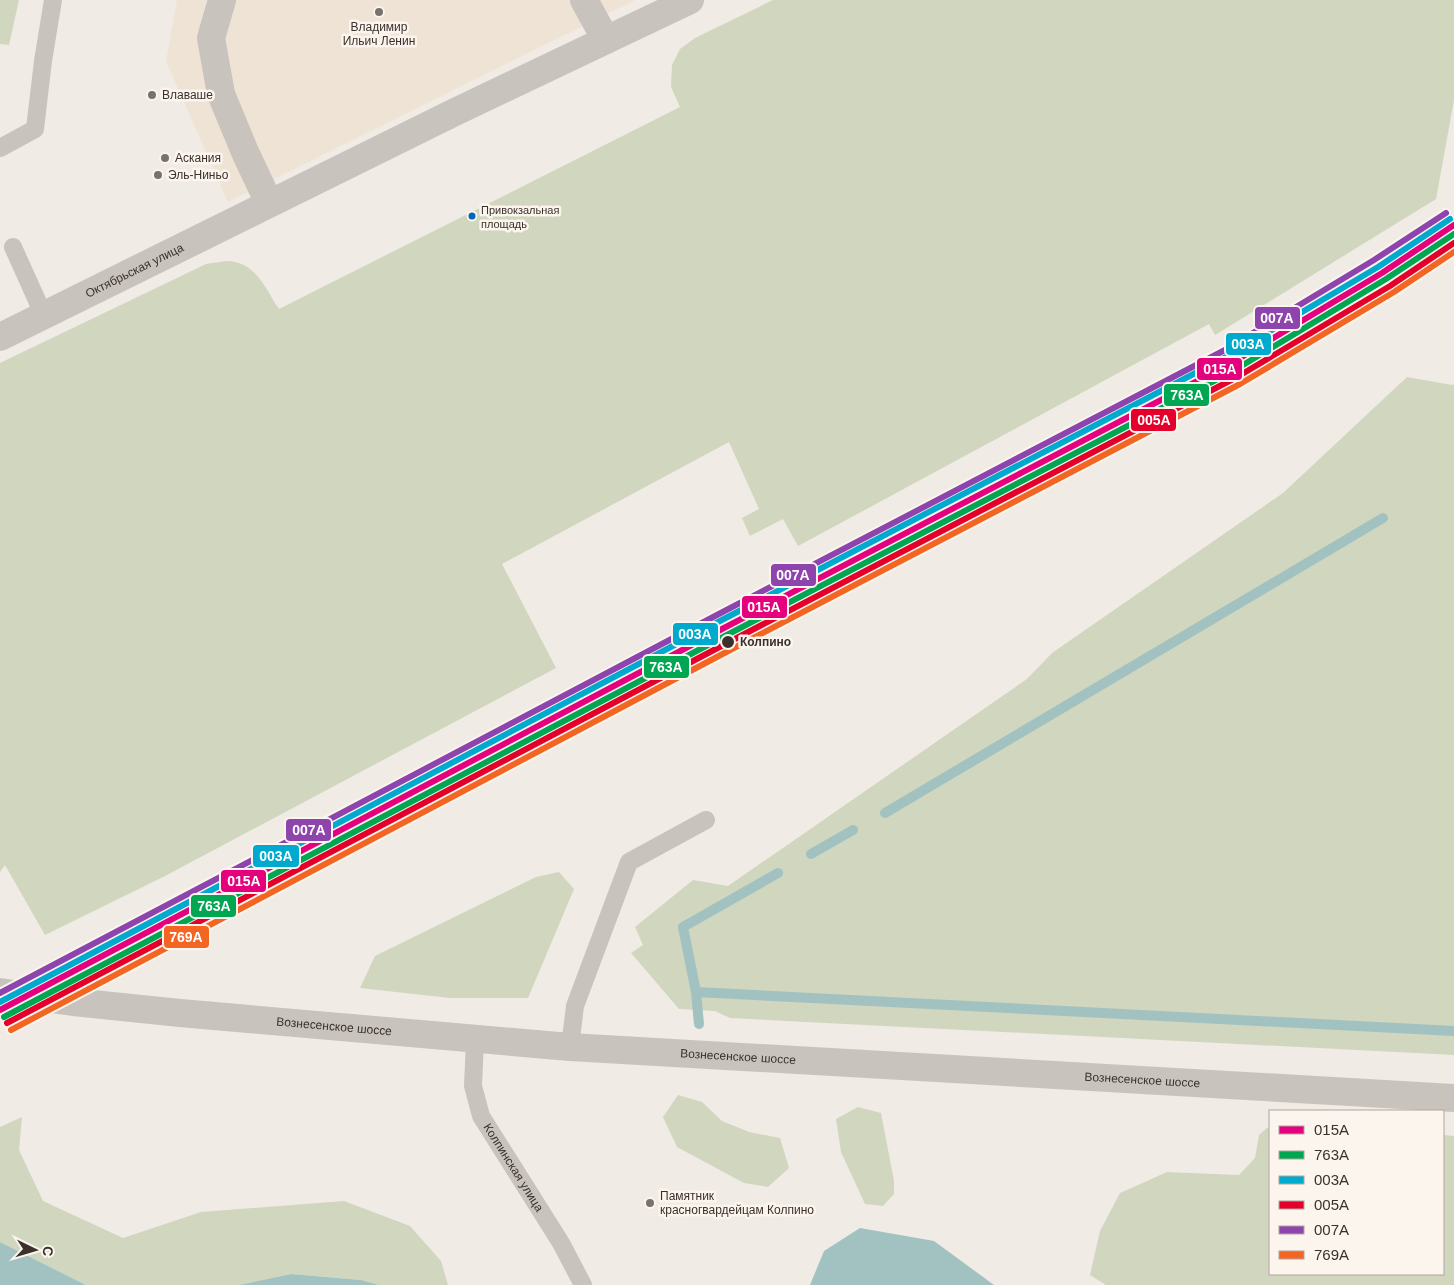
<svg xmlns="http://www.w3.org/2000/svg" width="1454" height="1285" viewBox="0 0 1454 1285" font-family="Arial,sans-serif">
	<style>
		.green { fill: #d1d6bf }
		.plaza { fill: #eee3d5 }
		.water { fill: #a1c2c1 }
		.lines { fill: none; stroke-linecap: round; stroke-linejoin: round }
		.stream { stroke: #a1c2c1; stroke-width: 10 }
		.service { stroke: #c9c3be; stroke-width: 18 }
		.minor { stroke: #c9c3be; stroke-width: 28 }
		.tertiary { stroke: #c9c3be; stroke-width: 28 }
		.rail-1-casing { stroke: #fbf5ee; stroke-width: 10 }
		.rail-2-casing { stroke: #fbf5ee; stroke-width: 10 }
		.rail-3-casing { stroke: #fbf5ee; stroke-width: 10 }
		.rail-4-casing { stroke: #fbf5ee; stroke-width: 10 }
		.rail-5-casing { stroke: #fbf5ee; stroke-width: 10 }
		.rail-6-casing { stroke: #fbf5ee; stroke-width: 10 }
		.rail-1 { stroke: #e5007d; stroke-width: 6 }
		.rail-2 { stroke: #00a651; stroke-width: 6 }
		.rail-3 { stroke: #00a9ce; stroke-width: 6 }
		.rail-4 { stroke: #e4002b; stroke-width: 6 }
		.rail-5 { stroke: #8e44ad; stroke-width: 6 }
		.rail-6 { stroke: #f26522; stroke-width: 6 }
		.poi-dot { fill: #7a716c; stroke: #fbf5ee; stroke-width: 2 }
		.bus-dot { fill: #0065bd; stroke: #fbf5ee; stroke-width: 2 }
		.stop-dot { fill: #3b302b; stroke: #fbf5ee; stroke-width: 2 }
		.labels { text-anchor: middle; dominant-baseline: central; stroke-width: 5; stroke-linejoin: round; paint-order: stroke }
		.bus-label { font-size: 11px; fill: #3b302b; stroke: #fbf5ee; text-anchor: start }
		.poi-label { font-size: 12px; fill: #3b302b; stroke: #fbf5ee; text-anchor: start }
		.street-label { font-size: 12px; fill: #3b302b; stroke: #fbf5ee }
		.stop-label { font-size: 12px; font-weight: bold; fill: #3b302b; stroke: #fbf5ee; text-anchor: start }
		.line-badge { stroke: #fbf5ee; stroke-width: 2 }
		.badge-label { font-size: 14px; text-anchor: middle; font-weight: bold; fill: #fff }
	</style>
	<rect width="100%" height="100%" fill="#f0ebe5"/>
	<path class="green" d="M 0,0 L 19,0 L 9,45 L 0,44 Z
		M 773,0 L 1454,0 L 1454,100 L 1436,199 L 1215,335 L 1209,324 L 798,546 L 783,519 L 750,536 L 742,518 L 759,509 L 729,442 L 502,564 L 556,668 L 165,876 L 45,935 L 5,865 L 0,872 L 0,363 L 206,264 C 214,263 223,261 230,261 C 257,264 266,290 279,309 L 680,107 L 671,87 L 672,65 L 680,49 L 695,38 Z
		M 1407,377 L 1452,385 L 1454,384 L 1454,1055 L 730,1018 L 715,1011 L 679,1009 L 631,953 L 643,945 L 635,927 L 693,880 L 728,886 L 1027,679 L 1052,653 L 1283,493 Z
		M 559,872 L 574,889 L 528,998 L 450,998 L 360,988 L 375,956 L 536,877 Z
		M 678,1095 L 702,1102 L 722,1121 L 749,1132 L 780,1138 L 789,1168 L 768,1187 L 744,1183 L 677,1147 L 663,1117 Z
		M 858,1107 L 881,1113 L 894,1181 L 894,1194 L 883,1206 L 865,1204 L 841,1152 L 836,1119 Z
		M 22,1117 L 19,1150 L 43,1201 L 123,1238 L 201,1212 L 344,1201 L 410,1226 L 441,1261 L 448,1285 L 379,1285 L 361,1280 L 291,1274 L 239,1285 L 86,1285 L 0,1242 L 0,1127 Z
		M 1267,1128 L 1270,1128 L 1270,1274 L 1443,1274 L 1443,1135 L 1454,1136 L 1454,1285 L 1106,1285 L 1090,1275 L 1100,1231 L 1120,1193 L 1167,1172 L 1239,1175 L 1255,1158 L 1259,1135 Z"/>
	<path class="plaza" d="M 177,0 L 635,0 L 228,202 L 166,61 Z"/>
	<path class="water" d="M 860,1228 L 934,1241 L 994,1285 L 810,1285 L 824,1251 Z
		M 0,1242 L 86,1285 L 0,1285 Z
		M 291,1274 L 361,1280 L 379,1285 L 239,1285 Z"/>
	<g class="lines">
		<path class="stream" d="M 885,813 L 1383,518
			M 811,854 L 853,830
			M 696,992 L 1454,1031
			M 699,1024 L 696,992 L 683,927 L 778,873"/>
		<g class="service">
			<path d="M 0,148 L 35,129 L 43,61 L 53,0"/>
			<path d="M 13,247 L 44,316"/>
			<path id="s1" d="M 475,1040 L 473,1086 L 481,1116 L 561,1243 L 583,1285"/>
			<path d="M 570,1047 L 575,1006 L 629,862 L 706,820"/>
		</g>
		<g class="minor">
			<path d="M 222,0 L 211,38 L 221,94 L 245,152 L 269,203"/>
			<path d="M 584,0 L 606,40"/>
			<path id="s2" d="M 0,337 L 453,113 L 690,0"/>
		</g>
		<path class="tertiary" id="s3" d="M 0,992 L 73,1002 L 180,1013 L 570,1047 L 1454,1098"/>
		<defs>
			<path id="rail-1" d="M 0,1010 L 722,629 L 1230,364 L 1382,273 L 1454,225"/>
			<path id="rail-2" d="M 4,1017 L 725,636 L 1233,371 L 1386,279 L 1454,234"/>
			<path id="rail-3" d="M 0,1002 L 718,622 L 1226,357 L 1378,267 L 1450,219"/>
			<path id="rail-4" d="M 7,1023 L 729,642 L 1237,377 L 1390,286 L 1454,243"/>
			<path id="rail-5" d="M 0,993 L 715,616 L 1223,351 L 1374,260 L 1446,213"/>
			<path id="rail-6" d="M 11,1030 L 732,649 L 1240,384 L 1394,292 L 1454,252"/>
		</defs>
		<use href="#rail-1" class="rail-1-casing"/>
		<use href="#rail-2" class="rail-2-casing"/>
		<use href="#rail-3" class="rail-3-casing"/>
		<use href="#rail-4" class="rail-4-casing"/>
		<use href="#rail-5" class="rail-5-casing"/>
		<use href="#rail-6" class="rail-6-casing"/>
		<use href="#rail-1" class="rail-1"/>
		<use href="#rail-2" class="rail-2"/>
		<use href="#rail-3" class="rail-3"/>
		<use href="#rail-4" class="rail-4"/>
		<use href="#rail-5" class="rail-5"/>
		<use href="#rail-6" class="rail-6"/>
	</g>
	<g class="poi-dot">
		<circle cx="379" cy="12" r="5"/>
		<circle cx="152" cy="95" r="5"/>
		<circle cx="165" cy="158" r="5"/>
		<circle cx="158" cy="175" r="5"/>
		<circle cx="650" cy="1203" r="5"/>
	</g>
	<circle class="bus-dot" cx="472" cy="216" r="4.5"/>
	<circle class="stop-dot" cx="728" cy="642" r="7"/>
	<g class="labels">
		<g class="bus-label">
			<text x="481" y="210">Привокзальная<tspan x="481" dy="14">площадь</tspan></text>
		</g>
		<g class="poi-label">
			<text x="379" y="27" text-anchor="middle">Владимир<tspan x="379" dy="14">Ильич Ленин</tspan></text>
			<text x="162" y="95">Влаваше</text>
			<text x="175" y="158">Аскания</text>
			<text x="168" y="175">Эль-Ниньо</text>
			<text x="660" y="1196">Памятник<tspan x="660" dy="14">красногвардейцам Колпино</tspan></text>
		</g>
		<g class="street-label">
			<text stroke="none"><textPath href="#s2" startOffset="150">Октябрьская улица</textPath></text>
			<text stroke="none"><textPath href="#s3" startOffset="336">Вознесенское шоссе</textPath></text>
			<text stroke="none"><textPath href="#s3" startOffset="741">Вознесенское шоссе</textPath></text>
			<text stroke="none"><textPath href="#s3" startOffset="1146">Вознесенское шоссе</textPath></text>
			<text stroke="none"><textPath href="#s1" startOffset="138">Колпинская улица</textPath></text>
		</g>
		<g class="stop-label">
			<text x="740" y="642">Колпино</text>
		</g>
	</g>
	<g class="line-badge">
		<rect x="1254" y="306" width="47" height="24" rx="5" fill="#8e44ad"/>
		<rect x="1225" y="332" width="47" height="24" rx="5" fill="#00a9ce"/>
		<rect x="1196" y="357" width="47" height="24" rx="5" fill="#e5007d"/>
		<rect x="1163" y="383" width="47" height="24" rx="5" fill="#00a651"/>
		<rect x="1130" y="408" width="47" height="24" rx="5" fill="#e4002b"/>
		<rect x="770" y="563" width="47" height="24" rx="5" fill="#8e44ad"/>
		<rect x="741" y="595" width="47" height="24" rx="5" fill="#e5007d"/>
		<rect x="672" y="622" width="47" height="24" rx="5" fill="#00a9ce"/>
		<rect x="643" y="655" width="47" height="24" rx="5" fill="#00a651"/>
		<rect x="285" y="818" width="47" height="24" rx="5" fill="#8e44ad"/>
		<rect x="252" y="844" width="48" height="24" rx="5" fill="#00a9ce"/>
		<rect x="220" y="869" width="47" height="24" rx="5" fill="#e5007d"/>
		<rect x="190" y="894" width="47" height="24" rx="5" fill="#00a651"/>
		<rect x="163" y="925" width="47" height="24" rx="5" fill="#f26522"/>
	</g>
	<g class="badge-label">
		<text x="1277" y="323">007А</text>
		<text x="1248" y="349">003А</text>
		<text x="1220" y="374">015А</text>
		<text x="1187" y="400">763А</text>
		<text x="1154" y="425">005А</text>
		<text x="793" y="580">007А</text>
		<text x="764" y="612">015А</text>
		<text x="695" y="639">003А</text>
		<text x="666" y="672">763А</text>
		<text x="309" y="835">007А</text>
		<text x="276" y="861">003А</text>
		<text x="244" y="886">015А</text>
		<text x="214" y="911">763А</text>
		<text x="186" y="942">769А</text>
	</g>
	<rect x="1269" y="1110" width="175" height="165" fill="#fbf5ee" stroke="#aea6a0"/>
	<rect x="1279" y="1126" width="25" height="8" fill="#e5007d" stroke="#aea6a0"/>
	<text x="1314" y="1135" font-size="15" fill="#3b302b">015А</text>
	<rect x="1279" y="1151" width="25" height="8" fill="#00a651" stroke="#aea6a0"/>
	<text x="1314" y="1160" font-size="15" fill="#3b302b">763А</text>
	<rect x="1279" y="1176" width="25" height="8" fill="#00a9ce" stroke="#aea6a0"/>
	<text x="1314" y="1185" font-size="15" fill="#3b302b">003А</text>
	<rect x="1279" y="1201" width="25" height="8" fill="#e4002b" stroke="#aea6a0"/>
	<text x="1314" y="1210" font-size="15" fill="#3b302b">005А</text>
	<rect x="1279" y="1226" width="25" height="8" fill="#8e44ad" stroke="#aea6a0"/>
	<text x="1314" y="1235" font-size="15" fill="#3b302b">007А</text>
	<rect x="1279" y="1251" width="25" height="8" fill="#f26522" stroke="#aea6a0"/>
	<text x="1314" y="1260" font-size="15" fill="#3b302b">769А</text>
	<g transform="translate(35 1250) rotate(95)" stroke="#fbf5ee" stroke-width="4" paint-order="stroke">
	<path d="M0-4L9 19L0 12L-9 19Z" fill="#3b302b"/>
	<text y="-8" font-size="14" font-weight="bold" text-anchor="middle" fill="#3b302b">С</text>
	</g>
</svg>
